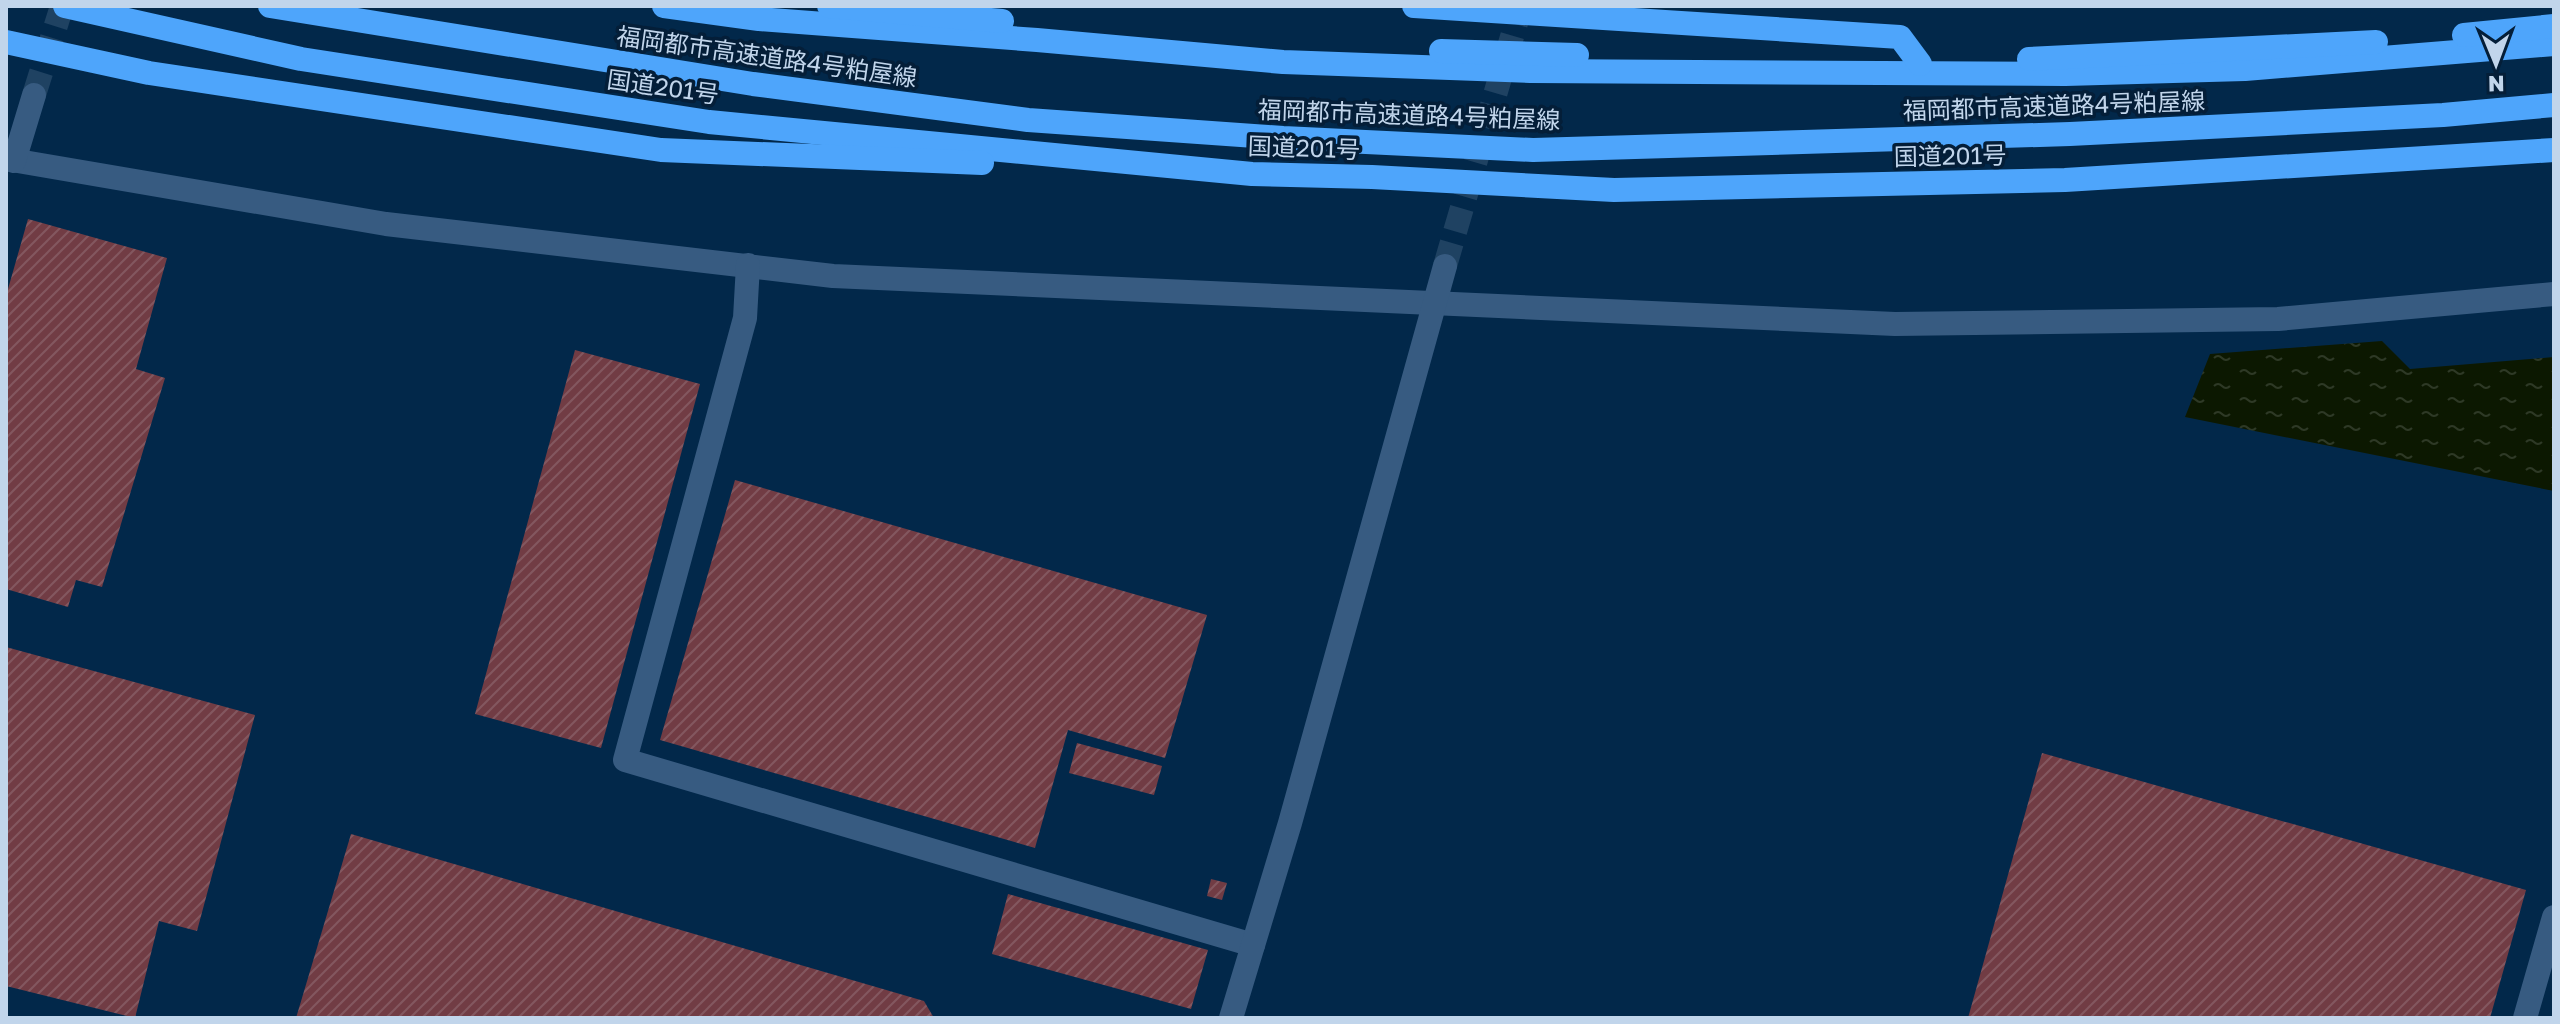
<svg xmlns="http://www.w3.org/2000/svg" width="2560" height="1024" font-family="'Golos Text','Noto Sans JP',sans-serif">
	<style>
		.water { fill: url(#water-ripples) }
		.building { fill: url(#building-hatch) }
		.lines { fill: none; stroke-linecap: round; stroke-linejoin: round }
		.minor-tunnel { stroke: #1f4262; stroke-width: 24; stroke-dasharray: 24 12; stroke-linecap: butt }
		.minor { stroke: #375b81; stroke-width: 24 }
		.highway { stroke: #4ea5fb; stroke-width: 24 }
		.labels { text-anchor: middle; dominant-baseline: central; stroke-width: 7; stroke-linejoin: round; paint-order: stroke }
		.street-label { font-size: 24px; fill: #c1d5eb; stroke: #041e38 }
	</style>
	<defs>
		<pattern id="water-ripples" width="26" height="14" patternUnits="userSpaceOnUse" patternTransform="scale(2)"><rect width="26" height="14" fill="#0c1801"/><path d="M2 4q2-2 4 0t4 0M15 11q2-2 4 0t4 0" fill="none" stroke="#2e3926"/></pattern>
		<pattern id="building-hatch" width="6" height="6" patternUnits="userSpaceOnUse" patternTransform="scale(2)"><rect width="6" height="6" fill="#713c44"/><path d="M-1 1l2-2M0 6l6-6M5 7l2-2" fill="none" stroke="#83575f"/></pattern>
	</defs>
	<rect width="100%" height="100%" fill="#02284a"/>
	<path class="water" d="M2382 341 2410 369 2554 357V491L2185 417 2210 354Z"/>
	<g class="building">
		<path d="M28 219 167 258 136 369 165 378 102 587 76 580 68 607 6 589V296Z"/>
		<path d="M575 350 700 384 601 748 475 714Z"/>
		<path d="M735 480 1207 615 1165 758 1068 730 1035 848 660 740Z"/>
		<path d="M6 647 255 715 197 931 159 921 135 1018 6 986Z"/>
		<path d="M1077 743 1162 766 1154 795 1069 773Z"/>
		<path d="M2042 753 2526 890 2490 1018H1968Z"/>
		<path d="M351 834 924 1001 934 1018H296Z"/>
		<path d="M1211 879 1227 883 1222 900 1207 896Z"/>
		<path d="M1008 894 1208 950 1191 1009 992 954Z"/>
	</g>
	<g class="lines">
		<g class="minor-tunnel">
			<path d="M34 95 62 6"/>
			<path d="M1445 266 1521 6"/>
		</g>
		<g class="minor">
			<path d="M6 159 386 224 833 276 1895 324 2278 319 2554 294"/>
			<path d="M14 161 34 95"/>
			<path d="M748 265 745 318 625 760 1253 945"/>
			<path d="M1231 1018 1290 823 1445 266"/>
			<path d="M2525 1018 2554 917"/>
		</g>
		<g class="highway">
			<path d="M65 6 301 59 709 122 1252 174 1372 177 1614 190 2065 180 2554 150"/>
			<path d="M270 6 753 84 1028 120 1283 138 1533 150 2070 134 2443 115 2554 105"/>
			<path d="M664 6 759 19 1037 40 1283 62 1530 71 2065 74 2245 69 2554 44"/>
			<path d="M829 6 1002 21"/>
			<path d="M1414 6 1900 37 1920 64"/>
			<path d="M2464 35 2554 26"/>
			<path d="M6 42 149 73 661 150 982 163"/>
			<path d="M1441 51 1577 55"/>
			<path d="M2029 59 2376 42"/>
		</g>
	</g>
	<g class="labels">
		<g class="street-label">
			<text transform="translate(767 56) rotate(8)">福岡都市高速道路4号粕屋線</text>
			<text transform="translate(663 86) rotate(8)">国道201号</text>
			<text transform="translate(2054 105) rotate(-2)">福岡都市高速道路4号粕屋線</text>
			<text transform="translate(1409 114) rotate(2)">福岡都市高速道路4号粕屋線</text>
			<text transform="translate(1304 147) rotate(2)">国道201号</text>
			<text transform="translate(1950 155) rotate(-1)">国道201号</text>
		</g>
	</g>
	<rect width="2560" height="1024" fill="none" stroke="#c1d5eb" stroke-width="16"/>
	<g transform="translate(2496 64) rotate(179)" stroke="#041e38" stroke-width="6" paint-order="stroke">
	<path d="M0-6L14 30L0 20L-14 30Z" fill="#c1d5eb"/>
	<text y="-12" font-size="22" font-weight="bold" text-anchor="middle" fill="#c1d5eb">N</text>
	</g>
</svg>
